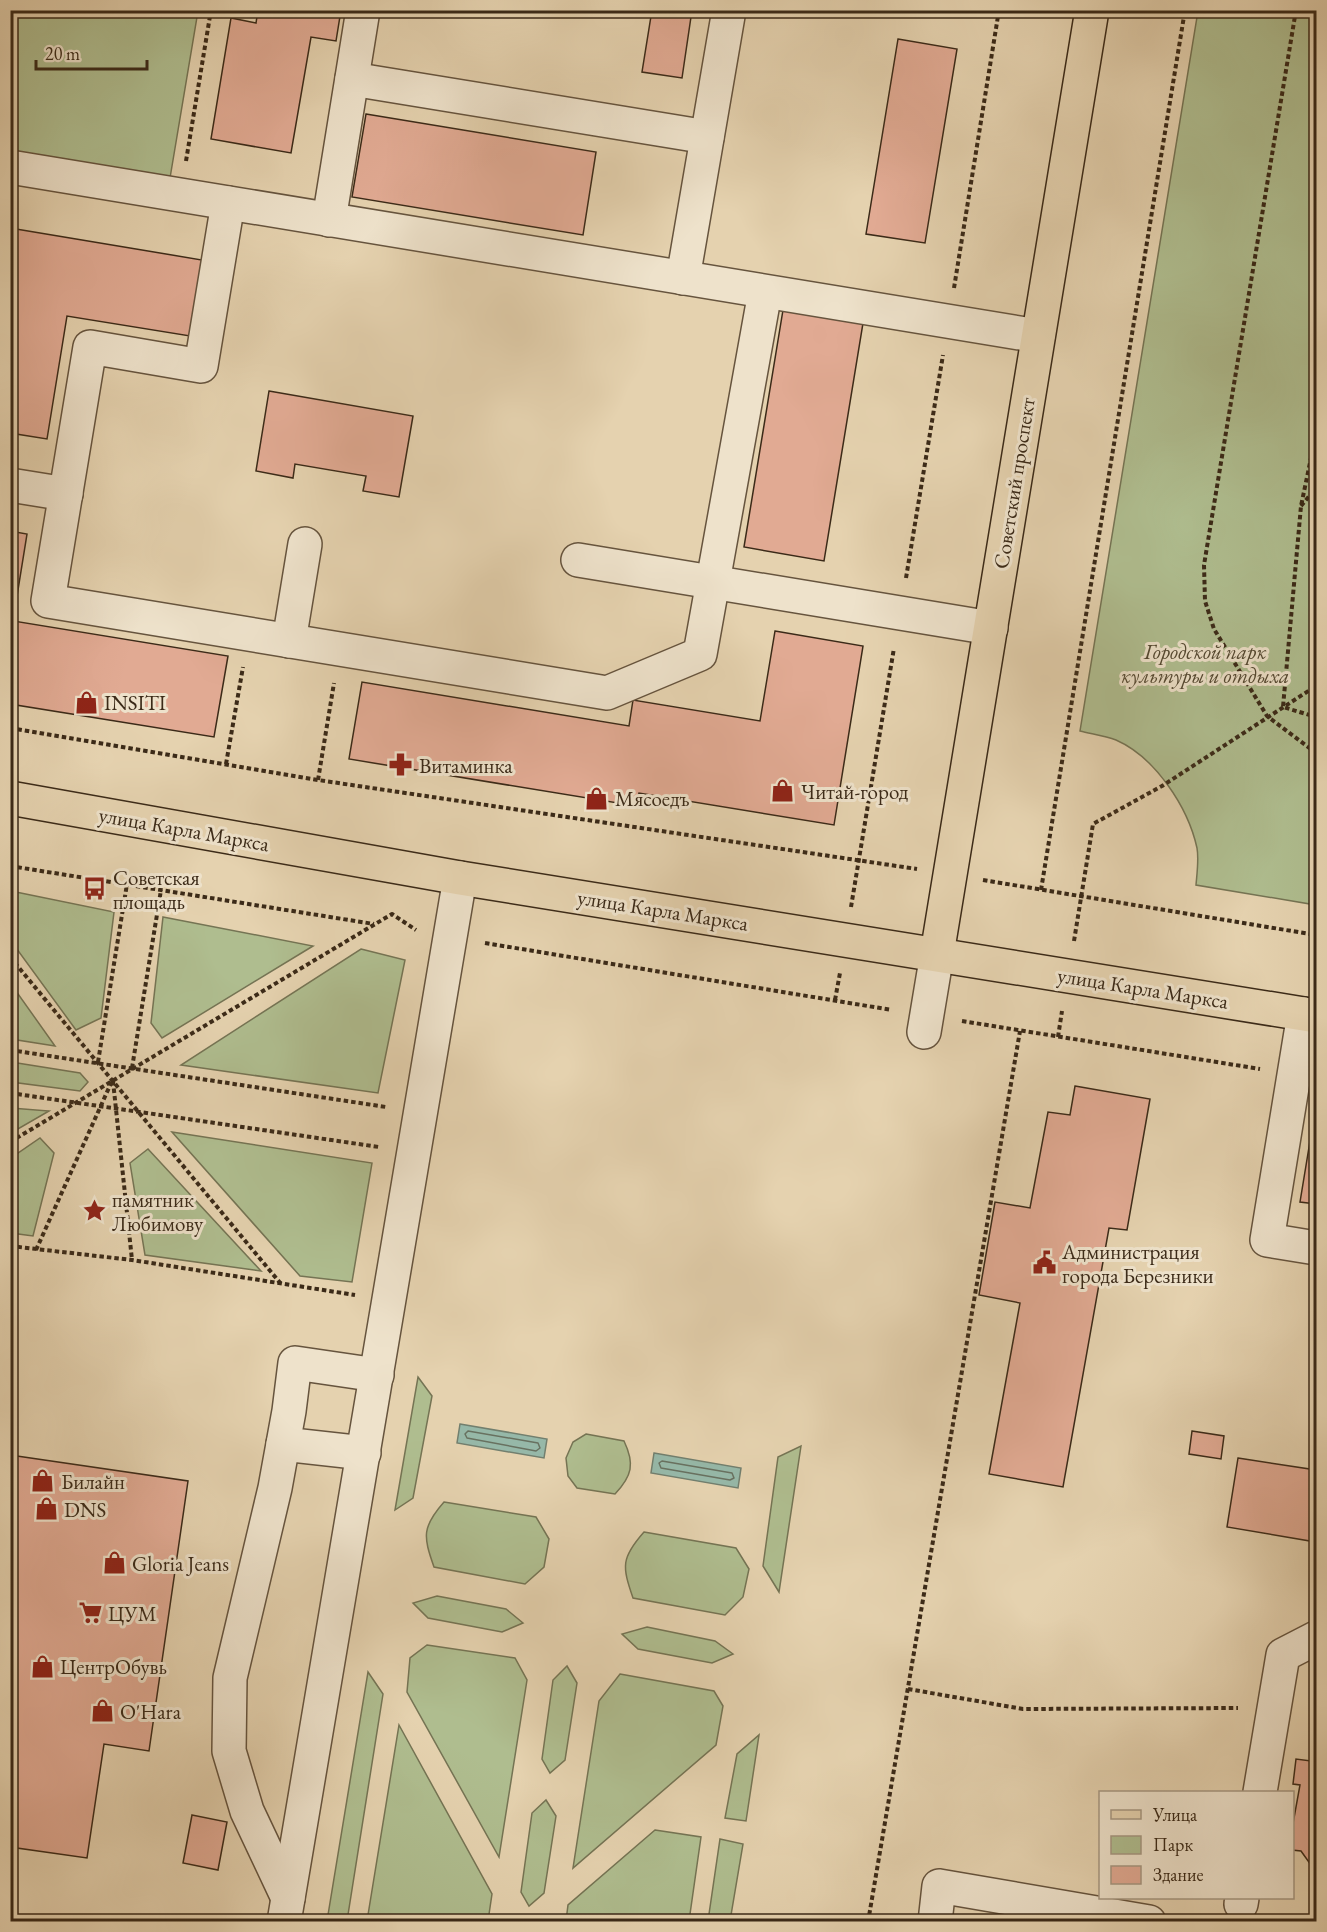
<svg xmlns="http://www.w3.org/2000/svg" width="1327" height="1932" font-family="'EB Garamond',serif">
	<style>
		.green { fill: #afbd8f; stroke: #757454; stroke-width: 1.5 }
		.water { fill: #96b8a8; stroke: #727f6e; stroke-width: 1.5 }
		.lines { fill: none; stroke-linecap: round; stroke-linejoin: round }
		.shore { stroke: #687160; stroke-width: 1.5 }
		.building { fill: #e1aa93; stroke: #3b2a18; stroke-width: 1.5 }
		.minor-casing { stroke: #66543e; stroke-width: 36 }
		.major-casing { stroke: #3b2a18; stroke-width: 36 }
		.path { stroke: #3b2a18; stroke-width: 4; stroke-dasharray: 4.5 3; stroke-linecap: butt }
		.minor { stroke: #eee2cb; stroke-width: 33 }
		.major { stroke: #e5d2af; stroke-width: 33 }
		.labels { text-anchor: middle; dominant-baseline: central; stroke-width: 6; stroke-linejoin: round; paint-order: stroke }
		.street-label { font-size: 21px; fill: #3b2a18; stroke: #eee2cb }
		.park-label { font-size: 21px; font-style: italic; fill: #524730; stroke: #eee2cb }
		.poi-label { font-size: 21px; fill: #3b2a18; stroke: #eee2cb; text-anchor: start }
	</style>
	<rect width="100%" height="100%" fill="#e5d2af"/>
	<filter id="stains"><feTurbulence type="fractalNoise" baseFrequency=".00333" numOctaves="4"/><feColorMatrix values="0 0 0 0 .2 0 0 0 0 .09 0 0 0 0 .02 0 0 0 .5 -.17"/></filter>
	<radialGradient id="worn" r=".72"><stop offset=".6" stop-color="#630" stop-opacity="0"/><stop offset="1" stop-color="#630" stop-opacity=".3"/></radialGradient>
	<g class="green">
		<path d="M17 11H198L170 178 11 151V51Z"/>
		<path d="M1198 11H1316V905L1196 885C1197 873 1199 859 1197 848 1188 807 1155 757 1116 740 1105 736 1092 734 1080 731Z"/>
		<path d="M11 891 114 912 101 1018 76 1030 11 941Z"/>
		<path d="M163 917 313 946 162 1038 151 1023Z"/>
		<path d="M361 949 405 960 378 1093 181 1065Z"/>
		<path d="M10 984H11L55 1046 11 1039Z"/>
		<path d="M11 1062 80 1073 88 1082 80 1091 11 1082Z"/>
		<path d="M10 1108H11L49 1111 11 1133Z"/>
		<path d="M172 1132 372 1163 352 1282 300 1276Z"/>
		<path d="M40 1138 54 1153 33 1236 11 1233V1158Z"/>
		<path d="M148 1149 261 1271 145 1255 130 1163Z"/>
		<path d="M418 1377 432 1396 413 1498 395 1510Z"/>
		<path d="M586 1434 624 1441C635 1464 632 1476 615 1494L577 1488 568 1476 566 1458 573 1442Z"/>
		<path d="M801 1446 779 1592 763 1566 778 1457Z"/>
		<path d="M444 1502 536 1517 549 1539 544 1567 525 1584 434 1567C423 1536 422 1527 444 1502Z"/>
		<path d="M644 1532 736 1548 749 1569 743 1597 725 1615 633 1598C622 1566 621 1558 644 1532Z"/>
		<path d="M437 1596 506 1609 523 1623 502 1632 428 1618 413 1603Z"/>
		<path d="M647 1627 715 1641 733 1654 712 1663 638 1649 622 1634Z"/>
		<path d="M427 1645 515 1658 527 1680 499 1857 407 1692 410 1658Z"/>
		<path d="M567 1666 577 1683 565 1760 550 1773 542 1759 553 1680Z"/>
		<path d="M368 1672 383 1694 347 1921H327Z"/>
		<path d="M620 1674 714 1691 723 1706 716 1745 573 1868 599 1701Z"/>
		<path d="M399 1725 492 1894 488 1921H367Z"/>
		<path d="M759 1735 746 1821 725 1818 737 1754Z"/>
		<path d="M546 1800 556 1816 544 1893 529 1906 521 1892 532 1813Z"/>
		<path d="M655 1830 701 1837 689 1921H566L568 1905Z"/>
		<path d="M720 1839 743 1844 730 1921H708Z"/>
	</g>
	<g class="water">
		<path d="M460 1424 547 1439 544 1458 457 1443Z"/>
		<path d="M654 1453 741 1468 738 1488 651 1473Z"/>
	</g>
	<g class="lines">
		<g class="shore">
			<path d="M468 1431 538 1443 540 1448 536 1451 467 1438 465 1434Z"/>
			<path d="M662 1461 732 1473 734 1478 730 1480 661 1468 659 1463Z"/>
		</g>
	</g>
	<g class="building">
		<path d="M258 10H341L336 41 311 37 291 153 211 139 231 18 256 23Z"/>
		<path d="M652 10H692L682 78 642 72Z"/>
		<path d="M898 39 957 49 925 243 866 234Z"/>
		<path d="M366 114 596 152 583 235 352 197Z"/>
		<path d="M10 228 202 260 190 336 67 316 47 439 10 433Z"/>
		<path d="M783 310 863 323 824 561 744 547Z"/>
		<path d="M269 391 413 416 399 497 363 491 366 476 295 464 293 478 256 471Z"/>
		<path d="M10 531 27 534 13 621 228 656 214 737 10 704Z"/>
		<path d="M775 631 863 646 834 825 639 793 636 806 349 759 362 682 629 726 633 700 760 721Z"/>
		<path d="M1075 1086 1150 1099 1127 1230 1109 1228 1063 1487 989 1474 1020 1303 979 1295 995 1202 1030 1208 1048 1112 1070 1115Z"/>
		<path d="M1313 1123 1316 1124V1204L1300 1202Z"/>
		<path d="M1192 1431 1224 1436 1221 1459 1189 1454Z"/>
		<path d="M10 1455 188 1481 149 1751 104 1744 87 1858 10 1847Z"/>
		<path d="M1238 1458 1316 1470V1542L1227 1527Z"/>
		<path d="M1316 1756V1872L1301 1851 1292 1850V1829L1300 1785 1293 1784 1296 1759 1311 1761Z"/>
		<path d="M192 1815 227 1822 218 1870 183 1863Z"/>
	</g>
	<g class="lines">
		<defs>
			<g id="minor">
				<path d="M352 79 707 137"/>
				<path d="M10 167 1038 336"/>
				<path d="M228 203 201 366 90 347 48 601 607 693 700 654 765 292"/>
				<path d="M329 220 363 10"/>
				<path d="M683 278 729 10"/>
				<path d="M10 485 66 494"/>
				<path d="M578 560 991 628"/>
				<path d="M289 641 305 544"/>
				<path d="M1304 1014 1267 1240 1316 1248"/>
				<path d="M924 1032 937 954"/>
				<path d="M283 1444 364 1453"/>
				<path d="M1260 1792 1283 1655 1316 1638"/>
				<path d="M288 1898 247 1811 229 1751 230 1678 275 1488 289 1411 295 1363 377 1375"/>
				<path d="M1241 1904 1242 1898"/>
				<path d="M284 1922 460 878"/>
				<path d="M935 1922 939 1886 1149 1922"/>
			</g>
			<g id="major">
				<path d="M10 798 460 878 1316 1016"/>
				<path d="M937 954 1092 10"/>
			</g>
		</defs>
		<use href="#minor" class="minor-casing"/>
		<use href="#major" class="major-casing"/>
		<g class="path">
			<path d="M1296 10 1204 565 1205 601 1214 629 1267 716 1316 753"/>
			<path d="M186 161 211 10"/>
			<path d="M954 288 999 10"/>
			<path d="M1316 434 1301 506 1283 707 1316 717"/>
			<path d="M1301 506 1316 488"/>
			<path d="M906 578 943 355"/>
			<path d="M10 728 318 780 917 869"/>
			<path d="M226 764 243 667"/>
			<path d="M318 780 334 683"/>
			<path d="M10 866 374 924"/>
			<path d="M983 880 1316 935"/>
			<path d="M1041 890 1185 10"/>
			<path d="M851 907 894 648"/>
			<path d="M1074 941 1093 824 1162 786 1316 686"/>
			<path d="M485 943 892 1010"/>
			<path d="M10 957 281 1284"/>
			<path d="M835 1000 840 973"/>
			<path d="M962 1021 1260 1069"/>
			<path d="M1058 1037 1062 1011"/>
			<path d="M10 1050 386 1107"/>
			<path d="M98 1062 127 884"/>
			<path d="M132 1068 161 890"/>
			<path d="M113 1081 132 1260"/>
			<path d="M10 1093 379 1147"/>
			<path d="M10 1142 392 914 416 930"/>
			<path d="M10 1246 132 1260 355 1295"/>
			<path d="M36 1250 112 1081"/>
			<path d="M908 1689 1023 1709 1238 1708"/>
			<path d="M868 1922 1020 1031"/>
		</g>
		<use href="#minor" class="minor"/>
		<use href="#major" class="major"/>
	</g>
	<defs>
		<symbol id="shop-bare" viewBox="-9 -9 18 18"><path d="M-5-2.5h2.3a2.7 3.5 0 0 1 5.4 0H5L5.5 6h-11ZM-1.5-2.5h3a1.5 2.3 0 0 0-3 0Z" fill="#8f2418" stroke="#eee2cb" stroke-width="2.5" paint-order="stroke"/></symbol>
		<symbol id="pharmacy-bare" viewBox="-9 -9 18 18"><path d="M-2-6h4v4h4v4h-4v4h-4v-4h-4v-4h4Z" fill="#8f2418" stroke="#eee2cb" stroke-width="2.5" paint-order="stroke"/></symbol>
		<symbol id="bus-bare" viewBox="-9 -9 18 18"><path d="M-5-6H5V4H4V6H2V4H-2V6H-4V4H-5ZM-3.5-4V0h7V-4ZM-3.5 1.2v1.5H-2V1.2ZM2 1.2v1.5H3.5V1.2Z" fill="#8f2418" stroke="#eee2cb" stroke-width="2.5" paint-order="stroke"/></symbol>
		<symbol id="sight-bare" viewBox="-9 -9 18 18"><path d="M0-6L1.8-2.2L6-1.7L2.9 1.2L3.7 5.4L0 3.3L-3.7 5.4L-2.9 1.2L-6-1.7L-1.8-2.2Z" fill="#8f2418" stroke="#eee2cb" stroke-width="2.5" paint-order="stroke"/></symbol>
		<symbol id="civic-bare" viewBox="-9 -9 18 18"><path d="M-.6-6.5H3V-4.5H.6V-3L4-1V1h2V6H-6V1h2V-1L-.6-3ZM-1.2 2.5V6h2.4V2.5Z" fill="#8f2418" stroke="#eee2cb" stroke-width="2.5" paint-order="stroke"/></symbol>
		<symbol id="supermarket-bare" viewBox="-9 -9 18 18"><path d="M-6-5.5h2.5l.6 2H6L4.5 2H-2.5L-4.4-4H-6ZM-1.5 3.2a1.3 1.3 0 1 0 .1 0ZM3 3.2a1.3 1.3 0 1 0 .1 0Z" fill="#8f2418" stroke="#eee2cb" stroke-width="2.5" paint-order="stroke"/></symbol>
	</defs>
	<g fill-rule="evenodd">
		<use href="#shop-bare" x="70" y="686" width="33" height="33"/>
		<use href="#pharmacy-bare" x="384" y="748" width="33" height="33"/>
		<use href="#shop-bare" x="766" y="774" width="33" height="33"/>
		<use href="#shop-bare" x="580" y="782" width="33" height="33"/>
		<use href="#bus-bare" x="78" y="872" width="33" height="33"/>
		<use href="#sight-bare" x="78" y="1194" width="33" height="33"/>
		<use href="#civic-bare" x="1028" y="1246" width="33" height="33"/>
		<use href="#shop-bare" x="26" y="1464" width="33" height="33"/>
		<use href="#shop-bare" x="30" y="1492" width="33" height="33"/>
		<use href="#shop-bare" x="98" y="1546" width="33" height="33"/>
		<use href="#supermarket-bare" x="74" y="1596" width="33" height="33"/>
		<use href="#shop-bare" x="26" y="1650" width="33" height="33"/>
		<use href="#shop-bare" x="86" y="1694" width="33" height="33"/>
	</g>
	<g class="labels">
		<g class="street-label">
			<text transform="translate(1014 483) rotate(-81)">Советский проспект</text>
			<text transform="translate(184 829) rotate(10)">улица Карла Маркса</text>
			<text transform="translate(663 910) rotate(9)">улица Карла Маркса</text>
			<text transform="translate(1143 988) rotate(9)">улица Карла Маркса</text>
		</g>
		<g class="park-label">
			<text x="1205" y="651">Городской парк<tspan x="1205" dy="24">культуры и отдыха</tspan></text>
		</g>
		<g class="poi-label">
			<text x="104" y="702">INSITI</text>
			<text x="419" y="765">Витаминка</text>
			<text x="801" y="791">Читай-город</text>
			<text x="615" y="798">Мясоедъ</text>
			<text x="113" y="877">Советская<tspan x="113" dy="24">площадь</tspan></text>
			<text x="112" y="1199">памятник<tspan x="112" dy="24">Любимову</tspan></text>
			<text x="1062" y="1251">Администрация<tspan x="1062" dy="24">города Березники</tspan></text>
			<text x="61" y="1481">Билайн</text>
			<text x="64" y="1509">DNS</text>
			<text x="132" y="1563">Gloria Jeans</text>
			<text x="108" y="1613">ЦУМ</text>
			<text x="60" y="1666">ЦентрОбувь</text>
			<text x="120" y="1711">O'Hara</text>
		</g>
	</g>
	<rect width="1327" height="1932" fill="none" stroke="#e5d2af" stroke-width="36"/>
	<rect x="12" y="12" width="1303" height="1908" fill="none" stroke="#3b2a18" stroke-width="3"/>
	<rect x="18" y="18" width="1291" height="1896" fill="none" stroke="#3b2a18" stroke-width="1.5"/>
	<rect x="1099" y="1791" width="195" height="108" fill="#eee2cb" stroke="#a69883" stroke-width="1.5"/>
	<rect x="1111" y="1810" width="30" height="9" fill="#e5d2af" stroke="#a69883" stroke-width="1.5"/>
	<text x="1153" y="1821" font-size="18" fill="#3b2a18">Улица</text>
	<rect x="1111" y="1836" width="30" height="18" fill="#afbd8f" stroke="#a69883" stroke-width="1.5"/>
	<text x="1153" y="1851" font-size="18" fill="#3b2a18">Парк</text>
	<rect x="1111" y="1866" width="30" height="18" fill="#e1aa93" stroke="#a69883" stroke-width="1.5"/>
	<text x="1153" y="1881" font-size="18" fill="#3b2a18">Здание</text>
	<path d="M36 60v9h111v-9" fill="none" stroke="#3b2a18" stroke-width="3"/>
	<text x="45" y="60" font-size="18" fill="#3b2a18" stroke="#eee2cb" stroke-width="4.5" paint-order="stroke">20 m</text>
	<rect width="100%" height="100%" filter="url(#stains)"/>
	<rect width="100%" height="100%" fill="url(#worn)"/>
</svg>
